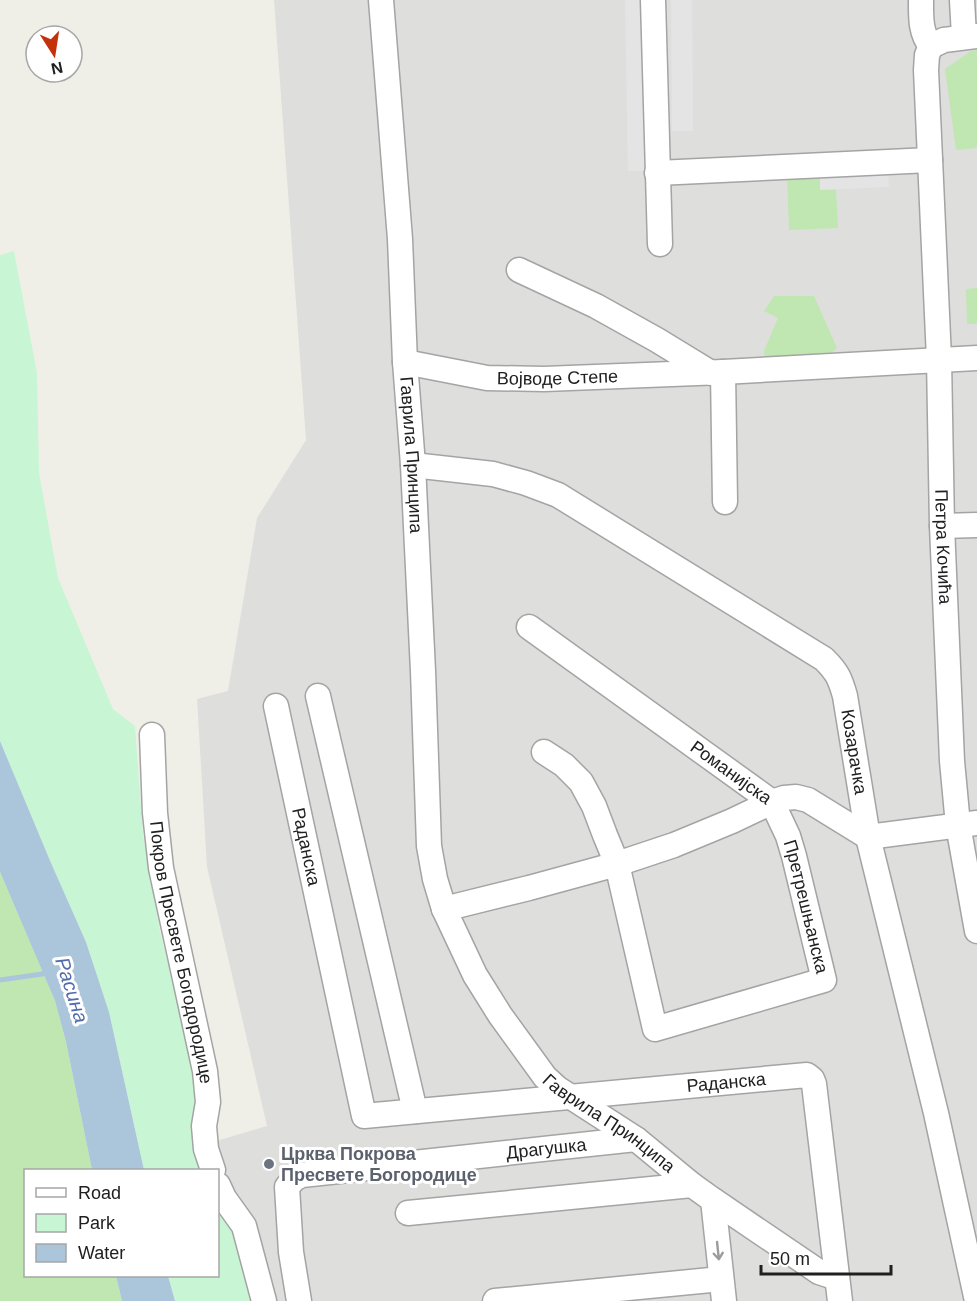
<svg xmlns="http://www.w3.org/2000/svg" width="977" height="1301" font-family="Helvetica,sans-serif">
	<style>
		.residential { fill: #dededd }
		.grass { fill: #c0e7b1 }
		.park { fill: #c8f6d5 }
		.parking { fill: #e4e4e4 }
		.water { fill: #abc6db }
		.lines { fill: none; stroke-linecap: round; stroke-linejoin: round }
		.stream { stroke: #abc6db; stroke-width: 5 }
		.minor-casing { stroke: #a4a4a4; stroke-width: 27 }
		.minor { stroke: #fff; stroke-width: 24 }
		.oneway { stroke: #9b9b9b }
		.worship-dot { fill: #6b7280; stroke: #fff; stroke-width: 2 }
		.labels { text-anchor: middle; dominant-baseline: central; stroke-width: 6; stroke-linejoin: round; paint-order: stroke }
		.street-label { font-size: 18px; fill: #202020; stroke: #fff }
		.worship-label { font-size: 18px; font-weight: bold; fill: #5b616d; stroke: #fff; text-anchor: start }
		.water-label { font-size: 20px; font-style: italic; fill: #526cab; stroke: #fff }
	</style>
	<rect width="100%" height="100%" fill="#f0efe7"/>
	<path class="residential" d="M274 0H977V1301H254L222 1212 196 1147 267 1126 207 867 197 699 228 691 257 518 306 440Z"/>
	<g class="grass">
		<path d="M977 50V148L956 150 945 69 971 51Z"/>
		<path d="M820 175 821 189H836L838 228 789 230 787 176Z"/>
		<path d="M977 288V324H967L966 289Z"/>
		<path d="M774 296H814L837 348 822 361H765L764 351 778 318 764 311Z"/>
		<path d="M0 872 55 1001 66 1042 92 1170H26V1276H116L122 1301H0Z"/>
	</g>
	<g class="park">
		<path d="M14 251 37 373 39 473 58 578 113 709 135 726 143 835 160 931 194 1070 202 1170H144L109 1012 86 942 51 863 0 741V255Z"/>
		<path d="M218 1208C237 1227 246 1274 254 1301H175L168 1276H218Z"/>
	</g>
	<g class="parking">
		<path d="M625 0H647L650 171H628Z"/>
		<path d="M671 0H692L693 131H672Z"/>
		<path d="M888 172 889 187 820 190V175Z"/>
	</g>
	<g class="water">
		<path d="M0 741 51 863 86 942 109 1012 144 1170H92L66 1042 55 1001 0 872Z"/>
		<path d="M116 1276H168L175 1301H122Z"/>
	</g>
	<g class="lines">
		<path class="stream" d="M0 980 49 973"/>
		<defs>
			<g id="minor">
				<path id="s1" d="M381 0 400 239 405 362 413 465 423 671 429 846 435 879 444 909 475 975 500 1015 545 1077 557 1088 636 1139 692 1185 713 1200 819 1272 837 1278"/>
				<path d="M653 0 660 244"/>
				<path d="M921 0C921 16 920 33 931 46"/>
				<path d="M962 0 964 36"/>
				<path id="s2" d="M931 46 927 55 926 70 939 359 942 526 952 761 958 825 977 931"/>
				<path d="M931 46 944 40 977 36"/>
				<path d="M657 173 930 160"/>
				<path d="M519 270 596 306 657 340 711 373"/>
				<path id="s3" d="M405 362 487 378 544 379 723 372 977 358"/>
				<path d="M723 372 725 502"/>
				<path id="s4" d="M413 465 493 474 526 483 558 495 824 659C837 672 840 678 845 696L868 837 936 1113 977 1301"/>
				<path d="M942 526 977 525"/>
				<path id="s5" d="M529 627 772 802 788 836 794 856 824 980 655 1029 617 864 605 835 594 806 581 782 564 765 544 752"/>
				<path d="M318 696 415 1111"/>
				<path id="s6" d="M276 706 364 1116 807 1075 812 1079 814 1084 840 1301"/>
				<path id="s7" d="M152 735 155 813 161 868 205 1071 208 1102 204 1126 206 1149 213 1170"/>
				<path d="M444 909 529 888 617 864 674 845 732 821 772 802 784 798 796 797 808 800 868 837 977 823"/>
				<path d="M218 1185 224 1198 244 1226 264 1301"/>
				<path d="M713 1200 724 1301"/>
				<path d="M408 1213 692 1185"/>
				<path id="s8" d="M299 1301 291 1252 287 1187 294 1179 302 1175 636 1139"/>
				<path d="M495 1301 721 1279"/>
			</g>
		</defs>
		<use href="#minor" class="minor-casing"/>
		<use href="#minor" class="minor"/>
	</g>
	<defs><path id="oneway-shaft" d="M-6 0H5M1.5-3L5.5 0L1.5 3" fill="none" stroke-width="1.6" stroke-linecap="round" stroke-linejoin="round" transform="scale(1.5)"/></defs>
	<use class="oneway" href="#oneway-shaft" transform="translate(718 1251) rotate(84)"/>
	<circle class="worship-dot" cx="269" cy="1164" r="6"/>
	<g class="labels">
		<g class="street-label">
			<text stroke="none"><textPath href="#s3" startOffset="154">Војводе Степе</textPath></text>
			<text stroke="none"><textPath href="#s1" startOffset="456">Гаврила Принципа</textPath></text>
			<text stroke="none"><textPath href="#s2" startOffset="502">Петра Кочића</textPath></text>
			<text stroke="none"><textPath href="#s4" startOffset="561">Козарачка</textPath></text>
			<text stroke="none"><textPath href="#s5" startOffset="249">Романијска</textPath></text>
			<text stroke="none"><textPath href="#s6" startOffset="144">Раданска</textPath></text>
			<text stroke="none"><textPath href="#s5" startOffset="410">Претрешњанска</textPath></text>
			<text stroke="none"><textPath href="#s7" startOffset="220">Покров Пресвете Богодородице</textPath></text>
			<text stroke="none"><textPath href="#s6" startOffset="783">Раданска</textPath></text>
			<text stroke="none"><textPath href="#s1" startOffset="1188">Гаврила Принципа</textPath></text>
			<text stroke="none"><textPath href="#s8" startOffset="380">Драгушка</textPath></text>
		</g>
		<g class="worship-label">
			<text x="281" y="1154">Црква Покрова<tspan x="281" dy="21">Пресвете Богородице</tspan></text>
		</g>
		<g class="water-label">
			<text transform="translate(72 990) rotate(72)">Расина</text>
		</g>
	</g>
	<rect x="24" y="1169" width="195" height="108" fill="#ffffff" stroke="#a6a6a6" stroke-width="1.5"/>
	<rect x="36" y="1188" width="30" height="9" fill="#ffffff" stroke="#a6a6a6" stroke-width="1.5"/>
	<text x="78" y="1199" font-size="18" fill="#202020">Road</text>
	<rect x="36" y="1214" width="30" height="18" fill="#c8f6d5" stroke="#a6a6a6" stroke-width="1.5"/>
	<text x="78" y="1229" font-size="18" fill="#202020">Park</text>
	<rect x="36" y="1244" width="30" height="18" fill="#abc6db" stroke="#a6a6a6" stroke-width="1.5"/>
	<text x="78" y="1259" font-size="18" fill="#202020">Water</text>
	<g transform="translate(54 54) rotate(168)"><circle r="28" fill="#ffffff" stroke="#a6a6a6" stroke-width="1.5"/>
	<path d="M0-4.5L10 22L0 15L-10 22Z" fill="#c4320d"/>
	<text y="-9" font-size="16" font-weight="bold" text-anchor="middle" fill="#202020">N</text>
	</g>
	<path d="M761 1265v9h130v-9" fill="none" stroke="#202020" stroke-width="3"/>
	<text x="770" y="1265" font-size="18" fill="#202020" stroke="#ffffff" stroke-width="4.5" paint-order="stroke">50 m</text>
</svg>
